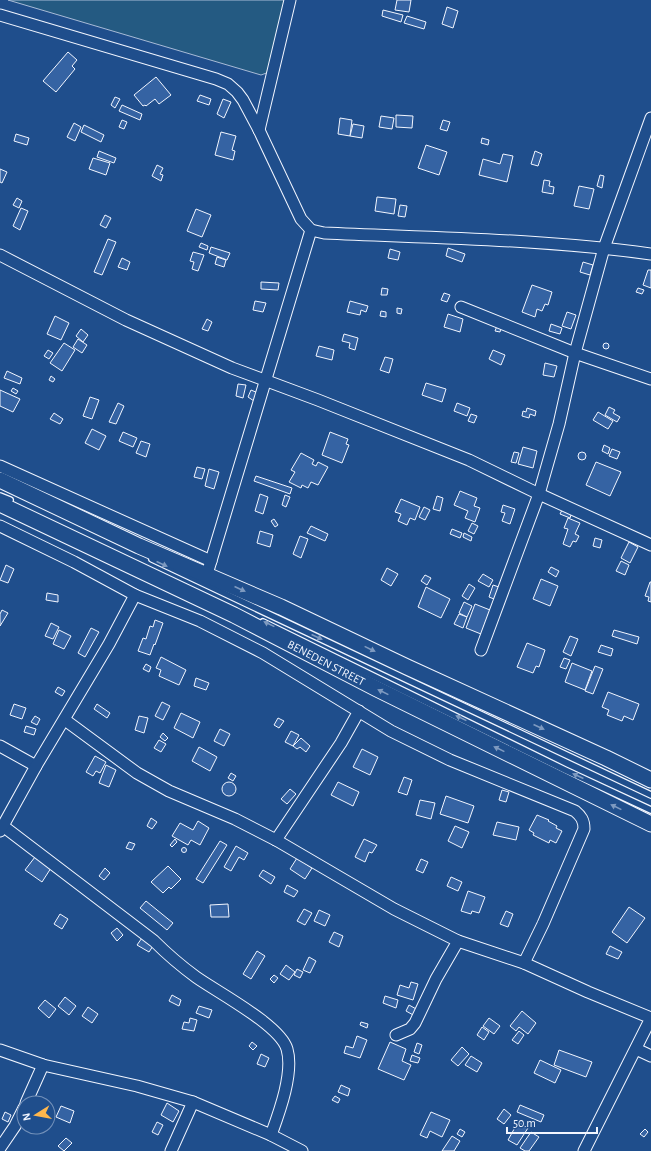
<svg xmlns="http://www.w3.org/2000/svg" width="651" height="1151" font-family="'Alegreya Sans',sans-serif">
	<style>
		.green { fill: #245a82; stroke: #a8bbd7 }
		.building { fill: #3563a3; stroke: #f2f6ff }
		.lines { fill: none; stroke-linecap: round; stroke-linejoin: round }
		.lane-casing { stroke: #f2f6ff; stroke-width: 8 }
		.street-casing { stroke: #f2f6ff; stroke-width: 13 }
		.secondary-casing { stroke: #f2f6ff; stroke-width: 17 }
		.lane { stroke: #1f4e8c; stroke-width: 5.5 }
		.street { stroke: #1f4e8c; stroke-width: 11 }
		.secondary { stroke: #1f4e8c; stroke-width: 15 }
		.oneway { fill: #7e9ac0 }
		.labels { text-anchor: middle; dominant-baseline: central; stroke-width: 3; stroke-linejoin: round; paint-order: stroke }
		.street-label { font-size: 12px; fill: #f2f6ff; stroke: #1f4e8c }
	</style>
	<rect width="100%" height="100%" fill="#1f4e8c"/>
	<path class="green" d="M8 0H289L272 71 261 75Z"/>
	<g class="building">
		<path d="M397 0H411L409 12 395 10Z"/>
		<path d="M447 7 458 11 453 28 442 24Z"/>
		<path d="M383 10 403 15 401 22 382 16Z"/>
		<path d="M407 16 426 22 424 29 404 23Z"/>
		<path d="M68 52 77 60 72 66 75 69 56 92 43 81Z"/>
		<path d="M156 77 171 95 159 104 155 99 146 106 145 105 143 106 134 95Z"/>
		<path d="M200 95 211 99 209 105 197 101Z"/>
		<path d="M115 97 120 99 115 108 111 105Z"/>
		<path d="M223 99 231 102 224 118 217 114Z"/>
		<path d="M122 105 142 114 140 120 119 111Z"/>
		<path d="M396 115 413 116 412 128 396 127Z"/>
		<path d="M381 116 394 118 392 129 379 127Z"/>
		<path d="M340 118 352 120 350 136 338 134Z"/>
		<path d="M122 120 127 122 124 129 119 127Z"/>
		<path d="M443 120 450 122 447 131 440 129Z"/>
		<path d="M74 123 81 127 75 141 67 137Z"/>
		<path d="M353 124 364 126 362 138 350 136Z"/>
		<path d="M84 125 104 135 101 142 81 132Z"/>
		<path d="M221 132 236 136 232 150 235 151 233 160 215 155Z"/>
		<path d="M16 134 29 138 27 145 14 141Z"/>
		<path d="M482 138 489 140 488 145 481 143Z"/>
		<path d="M426 145 447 152 439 175 418 168Z"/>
		<path d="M99 151 116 158 114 163 97 157Z"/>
		<path d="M535 151 542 154 538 166 531 164Z"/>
		<path d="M503 154 513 156 507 182 479 175 483 159 500 164Z"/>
		<path d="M93 158 110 163 106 175 89 169Z"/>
		<path d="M157 165 163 168 160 174 163 175 161 181 152 176Z"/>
		<path d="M0 169 7 172 2 183 0 182Z"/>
		<path d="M600 175 604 176 602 188 597 186Z"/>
		<path d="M544 180 550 181 549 186 554 187 553 194 542 192Z"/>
		<path d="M579 186 594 189 589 209 574 206Z"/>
		<path d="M377 197 396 199 394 214 375 211Z"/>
		<path d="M17 198 22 201 19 208 13 205Z"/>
		<path d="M400 205 407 206 405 217 398 216Z"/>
		<path d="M21 208 28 211 20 230 13 226Z"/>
		<path d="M196 209 211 215 202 237 187 231Z"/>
		<path d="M105 215 111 218 106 228 100 225Z"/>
		<path d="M108 239 116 242 102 275 94 272Z"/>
		<path d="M201 243 208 246 207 250 199 247Z"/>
		<path d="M211 247 230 253 227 260 209 253Z"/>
		<path d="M448 248 465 254 462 262 446 256Z"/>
		<path d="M390 249 400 252 398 260 388 258Z"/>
		<path d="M193 252 204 255 198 271 192 269 194 262 190 261Z"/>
		<path d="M217 257 226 260 224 267 215 264Z"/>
		<path d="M122 258 130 262 127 270 118 267Z"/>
		<path d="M583 262 593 265 590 275 580 272Z"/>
		<path d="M648 270H651V288L643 285Z"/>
		<path d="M261 282 279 283 278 290 261 289Z"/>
		<path d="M532 285 552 292 548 305 545 304 542 311 537 309 535 317 522 312Z"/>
		<path d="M382 288 388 289 387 295H381Z"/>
		<path d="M638 288 644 290 642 294 636 292Z"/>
		<path d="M444 293 450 295 447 302 441 300Z"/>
		<path d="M255 301 266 303 263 312 253 310Z"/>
		<path d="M350 301 368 306 366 312 361 310 360 315 347 312Z"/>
		<path d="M397 308 402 309 401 314 397 313Z"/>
		<path d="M381 311 386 312V317L380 316Z"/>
		<path d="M567 312 576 315 571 329 562 326Z"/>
		<path d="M448 314 463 319 460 332 444 327Z"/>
		<path d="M55 316 69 323 61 340 47 334Z"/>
		<path d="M207 319 212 322 208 331 202 329Z"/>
		<path d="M551 324 562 328 560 334 549 331Z"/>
		<path d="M497 326 501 328 500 332 495 331Z"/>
		<path d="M81 329 88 335 83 342 76 336Z"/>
		<path d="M344 334 358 338 355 350 349 348 350 343 342 341Z"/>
		<path d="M78 339 87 345 82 353 73 347Z"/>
		<path d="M64 343 75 350 62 371 50 363Z"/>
		<circle cx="606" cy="346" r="3"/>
		<path d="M319 346 334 350 332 360 316 356Z"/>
		<path d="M48 350 53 353 49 359 44 356Z"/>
		<path d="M493 350 505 355 501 365 489 359Z"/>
		<path d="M385 357 393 359 389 373 380 370Z"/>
		<path d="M545 363 557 366 554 377 543 375Z"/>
		<path d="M7 371 22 378 20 384 4 378Z"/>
		<path d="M51 376 55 379 53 382 49 380Z"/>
		<path d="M426 383 446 389 442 402 422 395Z"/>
		<path d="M238 384 246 385 243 398 236 396Z"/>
		<path d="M13 388 18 391 16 394 11 391Z"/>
		<path d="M0 390 20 399 13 412 0 406Z"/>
		<path d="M251 390 258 393 254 401 248 397Z"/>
		<path d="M90 397 99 400 92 419 83 416Z"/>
		<path d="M118 403 124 406 116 424 109 422Z"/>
		<path d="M457 403 470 408 467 416 454 411Z"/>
		<path d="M609 407 615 410 613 413 620 417 617 422 605 415Z"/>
		<path d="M527 408 536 411 535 416 530 414 529 418 522 416 523 411 526 412Z"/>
		<path d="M598 412 613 421 608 429 593 420Z"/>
		<path d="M54 413 63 419 60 424 50 419Z"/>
		<path d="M471 414 477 416 474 423 468 421Z"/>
		<path d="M92 429 106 436 99 450 85 443Z"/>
		<path d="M123 432 137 438 133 447 119 441Z"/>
		<path d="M330 432 348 439 346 444 349 445 342 463 322 455Z"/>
		<path d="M141 441 150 444 146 457 136 453Z"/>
		<path d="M604 445 610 448 608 454 602 451Z"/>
		<path d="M523 447 537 451 533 468 518 464Z"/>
		<path d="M612 449 620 452 617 459 609 456Z"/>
		<circle cx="582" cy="456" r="4"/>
		<path d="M514 452 519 453 516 463 511 462Z"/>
		<path d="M301 453 314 460 312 464 316 466 318 462 328 467 318 485 311 482 308 488 302 485 301 488 289 482 295 472 291 470Z"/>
		<path d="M596 462 621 472 610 496 586 485Z"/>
		<path d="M197 467 205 469 202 479 194 477Z"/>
		<path d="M209 469 219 472 214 489 205 486Z"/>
		<path d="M256 476 292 488 290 494 254 481Z"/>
		<path d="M460 491 477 498 474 506 480 508 475 522 465 518 468 511 454 505Z"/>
		<path d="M260 494 268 497 263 514 255 511Z"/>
		<path d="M285 495 290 497 286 507 282 505Z"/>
		<path d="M437 496 443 498 440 511 433 509Z"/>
		<path d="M401 499 420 507 415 520 410 518 407 525 398 521 401 514 395 512Z"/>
		<path d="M503 505 515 509 510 524 502 521 505 513 501 512Z"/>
		<path d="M424 507 430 510 425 520 419 517Z"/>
		<path d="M563 508 572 512 570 518 560 514Z"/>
		<path d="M568 518 580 523 575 534 579 536 576 542 573 541 570 547 563 544 568 529 564 528Z"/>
		<path d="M274 519 278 525 275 527 271 521Z"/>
		<path d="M472 523 478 526 474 534 468 531Z"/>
		<path d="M311 526 328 534 325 541 307 533Z"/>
		<path d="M452 529 462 533 460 538 450 534Z"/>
		<path d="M260 531 273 535 270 547 257 543Z"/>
		<path d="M464 533 472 537 471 541 463 537Z"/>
		<path d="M300 536 308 539 301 558 293 554Z"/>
		<path d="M595 538 602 540 600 548 593 546Z"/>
		<path d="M629 542 638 547 630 563 621 558Z"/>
		<path d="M621 561 629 565 625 575 616 571Z"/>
		<path d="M6 565 14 569 8 583 0 580Z"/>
		<path d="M551 567 559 571 556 577 548 572Z"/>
		<path d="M387 568 398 574 391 586 381 580Z"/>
		<path d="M483 574 493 580 489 587 478 581Z"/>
		<path d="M425 575 431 578 427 585 421 581Z"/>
		<path d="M541 579 558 586 550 606 533 599Z"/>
		<path d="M650 582H651V602L648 601 649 597 645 596Z"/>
		<path d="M469 584 475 588 468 600 462 596Z"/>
		<path d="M493 585 499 587 494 599 489 597Z"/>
		<path d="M426 587 450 599 441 618 418 607Z"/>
		<path d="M47 593 58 595V602L46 600Z"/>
		<path d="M464 602 472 606 467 617 459 613Z"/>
		<path d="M475 604 490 610 481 634 466 628Z"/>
		<path d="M2 610 8 613 0 626V614Z"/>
		<path d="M459 614 467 617 463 628 454 624Z"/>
		<path d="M155 620 163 623 155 645 154 644 150 655 138 651 143 638 146 639 150 626 153 627Z"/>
		<path d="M51 623 59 627 53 639 45 636Z"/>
		<path d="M91 628 99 632 85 657 78 653Z"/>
		<path d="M59 630 71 636 64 649 53 644Z"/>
		<path d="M614 630 639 637 637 644 612 636Z"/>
		<path d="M570 636 578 639 571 656 563 652Z"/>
		<path d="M527 643 545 650 539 667 536 666 533 673 517 667Z"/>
		<path d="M601 645 613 649 611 656 598 652Z"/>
		<path d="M161 657 186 670 179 685 159 676 161 670 156 668Z"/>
		<path d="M564 658 570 660 566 669 560 667Z"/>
		<path d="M572 663 592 671 585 690 565 682Z"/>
		<path d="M146 664 151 667 149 672 143 669Z"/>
		<path d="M595 666 603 669 593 694 585 691Z"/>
		<path d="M196 678 209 683 206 690 194 686Z"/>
		<path d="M58 687 65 691 62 696 55 692Z"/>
		<path d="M608 692 639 704 633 720 624 716 622 721 607 715 609 710 602 707Z"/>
		<path d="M162 702 170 706 163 720 155 716Z"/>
		<path d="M14 704 26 708 22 719 10 715Z"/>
		<path d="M97 704 110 713 107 718 94 709Z"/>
		<path d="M181 713 200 722 193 738 174 728Z"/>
		<path d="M35 716 40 719 37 725 31 722Z"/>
		<path d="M139 716 148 718 144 733 135 730Z"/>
		<path d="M278 718 284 721 279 728 274 725Z"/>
		<path d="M26 726 36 729 34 735 24 732Z"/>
		<path d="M220 729 230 734 224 746 214 741Z"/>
		<path d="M291 731 299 735 293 746 285 742Z"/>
		<path d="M163 733 168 738 165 741 160 737Z"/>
		<path d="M301 738 310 746 306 752 300 747 297 749 293 746Z"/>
		<path d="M159 740 166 744 161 752 154 748Z"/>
		<path d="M199 747 217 757 210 771 192 761Z"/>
		<path d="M362 749 378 757 370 775 353 767Z"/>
		<path d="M95 756 106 762 100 773 96 771 93 776 86 772Z"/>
		<path d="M106 765 116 770 109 787 99 783Z"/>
		<path d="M231 773 236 776 233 781 228 778Z"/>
		<path d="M404 777 412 780 407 795 398 792Z"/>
		<path d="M338 782 359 792 353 806 331 795Z"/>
		<circle cx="229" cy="789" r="7"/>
		<path d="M290 789 296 794 287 804 281 799Z"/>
		<path d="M502 790 509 792 506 802 499 800Z"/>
		<path d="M446 796 474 806 468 823 440 814Z"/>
		<path d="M420 800 435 803 431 819 416 815Z"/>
		<path d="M537 815 549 820 548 821 557 826 556 828 562 831 556 843 550 840 549 843 533 835 534 833 529 830Z"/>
		<path d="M151 818 157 822 152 829 147 826Z"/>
		<path d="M198 821 209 828 200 845 191 840 188 845 172 836 180 823 193 830Z"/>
		<path d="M497 822 519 827 516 840 493 835Z"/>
		<path d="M455 826 469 832 462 848 448 841Z"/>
		<path d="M175 839 177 842 172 847 170 845Z"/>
		<path d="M364 839 377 845 372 853 369 852 365 862 355 857Z"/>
		<path d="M220 841 227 845 203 883 196 879Z"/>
		<path d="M129 842 135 844 132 850 126 848Z"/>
		<path d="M236 846 248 853 244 860 239 857 231 871 224 867Z"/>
		<circle cx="184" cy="850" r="2.5"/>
		<path d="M35 857 51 868 42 882 25 870Z"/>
		<path d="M297 858 312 868 305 879 290 869Z"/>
		<path d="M421 859 428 862 423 873 416 870Z"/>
		<path d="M168 866 181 879 171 889 169 887 163 893 151 882Z"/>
		<path d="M105 868 110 873 104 880 99 876Z"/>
		<path d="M263 870 275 877 271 884 259 876Z"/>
		<path d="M451 877 462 882 458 891 447 886Z"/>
		<path d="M287 885 298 891 294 897 284 892Z"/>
		<path d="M468 891 485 897 479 913 472 911 471 914 461 911Z"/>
		<path d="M146 901 173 923 167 930 140 908Z"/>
		<path d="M228 904 229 917H211L210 905Z"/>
		<path d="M629 907 645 918 627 943 612 932Z"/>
		<path d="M304 909 312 913 305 925 297 921Z"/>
		<path d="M319 910 330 915 325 926 314 921Z"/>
		<path d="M506 911 513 914 508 927 500 924Z"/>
		<path d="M60 914 68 919 62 929 54 924Z"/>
		<path d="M117 928 123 935 117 941 111 933Z"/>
		<path d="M334 932 343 936 339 947 329 942Z"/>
		<path d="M144 935 155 943 149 952 137 945Z"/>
		<path d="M610 946 622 952 618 959 606 954Z"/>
		<path d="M257 951 265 956 251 979 243 974Z"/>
		<path d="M309 957 316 961 310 973 303 970Z"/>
		<path d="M286 965 295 972 289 980 280 974Z"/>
		<path d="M297 969 303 972 300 978 294 975Z"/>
		<path d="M274 975 278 978 274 983 270 979Z"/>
		<path d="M411 982 418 984 413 1000 397 995 400 985 409 988Z"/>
		<path d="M172 995 181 1000 179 1006 169 1001Z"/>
		<path d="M385 996 398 1000 396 1008 383 1003Z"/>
		<path d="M65 997 76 1006 69 1015 58 1006Z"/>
		<path d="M45 1000 56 1009 49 1018 38 1008Z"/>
		<path d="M409 1005 418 1010 415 1016 406 1011Z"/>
		<path d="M199 1006 212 1010 209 1018 196 1013Z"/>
		<path d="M88 1007 98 1014 92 1023 82 1016Z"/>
		<path d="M522 1011 536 1023 528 1034 519 1027 516 1031 510 1026Z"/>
		<path d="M190 1018 197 1020 194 1031 182 1029 184 1022 189 1023Z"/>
		<path d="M489 1018 500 1026 494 1034 483 1026Z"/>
		<path d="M361 1022 368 1024 367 1028 360 1025Z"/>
		<path d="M482 1027 489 1032 484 1040 477 1035Z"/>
		<path d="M519 1031 524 1035 518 1044 512 1040Z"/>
		<path d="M357 1036 367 1040 360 1058 344 1053 346 1046 353 1048Z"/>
		<path d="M252 1042 257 1046 253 1050 249 1046Z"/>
		<path d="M390 1042 406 1049 402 1061 411 1065 404 1080 378 1069Z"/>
		<path d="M417 1043 422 1045 419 1054 414 1052Z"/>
		<path d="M462 1047 469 1054 458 1066 451 1060Z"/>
		<path d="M559 1050 592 1062 586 1077 554 1065Z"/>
		<path d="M261 1054 269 1058 265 1067 257 1064Z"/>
		<path d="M412 1055 420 1058 418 1063 410 1061Z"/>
		<path d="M471 1056 482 1063 477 1072 465 1065Z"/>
		<path d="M540 1060 561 1070 555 1083 534 1073Z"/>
		<path d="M341 1085 350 1089 348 1096 338 1092Z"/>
		<path d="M335 1096 340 1099 338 1103 332 1100Z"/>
		<path d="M167 1103 179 1111 173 1122 161 1115Z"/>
		<path d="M520 1105 544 1115 541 1122 517 1112Z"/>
		<path d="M61 1106 74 1111 70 1123 56 1117Z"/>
		<path d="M504 1109 511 1115 504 1124 497 1119Z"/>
		<path d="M5 1112 11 1115 8 1122 2 1119Z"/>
		<path d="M431 1112 450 1120 442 1137 430 1131 427 1138 420 1135Z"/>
		<path d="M157 1122 163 1125 158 1135 152 1132Z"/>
		<path d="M518 1122 528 1128 517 1145 508 1140Z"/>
		<path d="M460 1129 465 1132 462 1137 457 1134Z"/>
		<path d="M645 1129 648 1132 644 1137 640 1134Z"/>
		<path d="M531 1132 539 1137 529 1151H525L520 1148Z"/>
		<path d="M452 1136 460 1141 454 1151H442Z"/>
		<path d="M66 1138 72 1143 64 1151 58 1146Z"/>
	</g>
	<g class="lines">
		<defs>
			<g id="lane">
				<path d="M0 496 10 500"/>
				<path d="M152 559 651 795"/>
				<path d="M263 622 565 770 651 810"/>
			</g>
			<g id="street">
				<path d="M0 15 216 79 228 84 237 92 243 100 259 130 301 219 311 230 324 233C433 238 543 239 651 254"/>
				<path d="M259 130 290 0"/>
				<path d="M0 255 126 320 232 368 318 400 469 460 539 494 651 545"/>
				<path d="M461 307 575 353 651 379"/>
				<path d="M0 466 211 561"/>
				<path d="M0 526 74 562 135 595 200 621 263 653 391 731 450 760 575 811C581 816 584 820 584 829L543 924 524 963"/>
				<path d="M207 574 311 230"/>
				<path d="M481 650 539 494 559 424 575 353 604 248 651 118"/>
				<path d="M65 720 137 773 169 791 235 819 276 840 394 909 458 941 524 963 588 992 651 1018 584 1151"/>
				<path d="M0 746 36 766"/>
				<path d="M3 826 154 941C167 954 181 966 196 977 217 992 280 1025 287 1049 294 1073 279 1113 271 1135"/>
				<path d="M0 831 36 766 109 644 135 595"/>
				<path d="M276 840 341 743 359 711"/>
				<path d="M396 1035 410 1029 415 1023 436 979 458 941"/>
				<path d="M636 1049 651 1056"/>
				<path d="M0 1050 43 1065 137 1086 193 1102 271 1135 302 1151"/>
				<path d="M26 1103 43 1065"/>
				<path d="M0 1148 15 1126 24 1108"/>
				<path d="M171 1151 193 1102"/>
			</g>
			<g id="secondary">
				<path d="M0 480 139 546 281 607 407 667 606 758 651 780"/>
				<path id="s1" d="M0 504 234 615 377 689 651 824"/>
			</g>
		</defs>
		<use href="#lane" class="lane-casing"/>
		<use href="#street" class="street-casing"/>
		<use href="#secondary" class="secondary-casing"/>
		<use href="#lane" class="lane"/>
		<use href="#street" class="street"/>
		<use href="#secondary" class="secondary"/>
	</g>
	<defs><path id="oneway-solid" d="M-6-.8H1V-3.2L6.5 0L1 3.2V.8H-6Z"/></defs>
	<g class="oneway">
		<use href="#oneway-solid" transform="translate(162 564) rotate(25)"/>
		<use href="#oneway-solid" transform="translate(240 589) rotate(24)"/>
		<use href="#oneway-solid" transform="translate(269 624) rotate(-154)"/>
		<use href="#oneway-solid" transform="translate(317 637) rotate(25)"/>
		<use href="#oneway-solid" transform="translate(370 649) rotate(26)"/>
		<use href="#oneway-solid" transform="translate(383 692) rotate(-154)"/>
		<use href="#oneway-solid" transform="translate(461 718) rotate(-154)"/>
		<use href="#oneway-solid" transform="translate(539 727) rotate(24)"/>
		<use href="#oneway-solid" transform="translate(499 749) rotate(-154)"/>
		<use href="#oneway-solid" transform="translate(578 776) rotate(-155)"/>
		<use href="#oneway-solid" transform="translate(616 807) rotate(-154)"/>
	</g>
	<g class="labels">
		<g class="street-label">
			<text stroke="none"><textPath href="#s1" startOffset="363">BENEDEN STREET</textPath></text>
		</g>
	</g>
	<g transform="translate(36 1115) rotate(259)"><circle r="19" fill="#1f4e8c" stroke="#7391ba"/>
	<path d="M0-3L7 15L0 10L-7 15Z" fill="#ffb74d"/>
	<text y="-6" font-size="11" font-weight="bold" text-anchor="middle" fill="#f2f6ff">N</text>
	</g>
	<path d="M507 1127v6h90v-6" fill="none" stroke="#f2f6ff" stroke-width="2"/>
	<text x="513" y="1127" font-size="12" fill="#f2f6ff" stroke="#1f4e8c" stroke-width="3" paint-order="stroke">50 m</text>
</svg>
